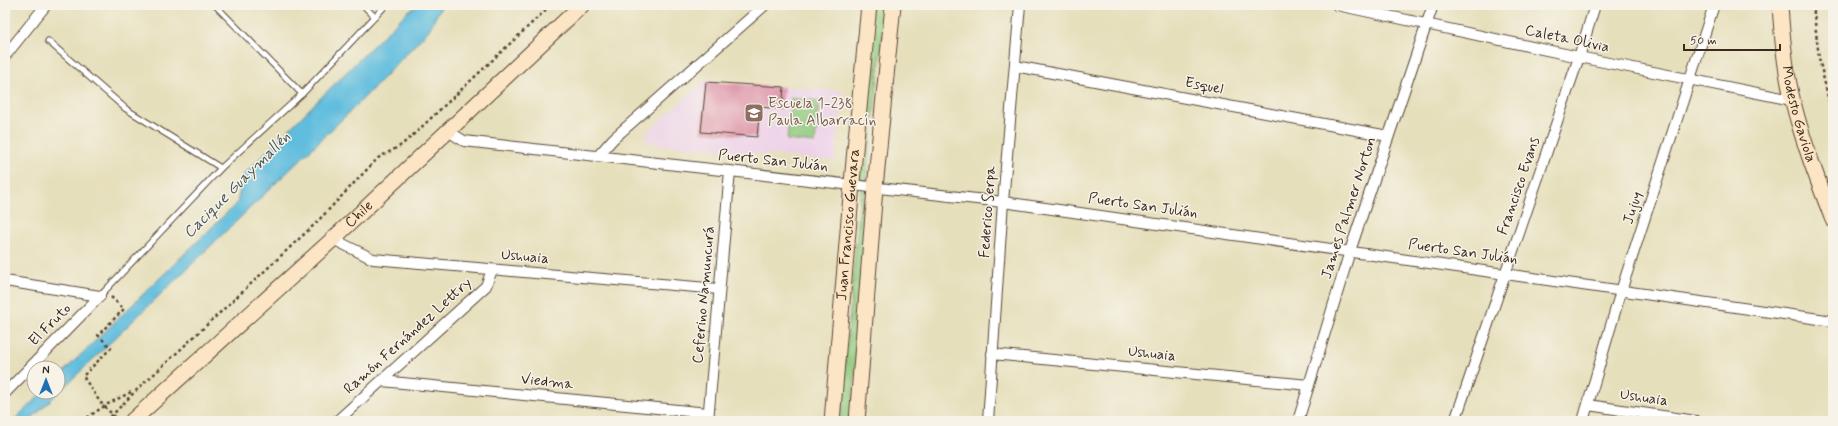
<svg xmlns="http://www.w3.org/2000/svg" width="1838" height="426" font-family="Mynerve,sans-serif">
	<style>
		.built { fill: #edd1e9 }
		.green { fill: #90c97d; stroke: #667a4e }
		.water { fill: #60bdde; stroke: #4e747e }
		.building { fill: #da8aa3 }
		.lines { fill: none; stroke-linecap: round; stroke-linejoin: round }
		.lane-casing { stroke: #554536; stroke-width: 7 }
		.street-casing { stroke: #554536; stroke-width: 12 }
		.secondary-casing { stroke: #554536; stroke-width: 17 }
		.path { stroke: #554536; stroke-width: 2.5; stroke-dasharray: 3 3; stroke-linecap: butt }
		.lane { stroke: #fff; stroke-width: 5 }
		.street { stroke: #fff; stroke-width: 10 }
		.secondary { stroke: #fce5c4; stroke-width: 15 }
		.labels { text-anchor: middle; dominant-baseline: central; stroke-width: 3; stroke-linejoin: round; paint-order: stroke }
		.street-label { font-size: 15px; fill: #3b2a1e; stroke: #f7f3e8 }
		.education-label { font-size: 15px; fill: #785e54; stroke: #f7f3e8; text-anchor: start }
		.water-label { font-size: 16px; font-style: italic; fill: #465658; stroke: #f7f3e8 }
	</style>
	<rect width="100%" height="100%" fill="#f7f3e8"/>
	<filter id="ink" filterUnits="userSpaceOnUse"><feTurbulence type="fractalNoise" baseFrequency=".025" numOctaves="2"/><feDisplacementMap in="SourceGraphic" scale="8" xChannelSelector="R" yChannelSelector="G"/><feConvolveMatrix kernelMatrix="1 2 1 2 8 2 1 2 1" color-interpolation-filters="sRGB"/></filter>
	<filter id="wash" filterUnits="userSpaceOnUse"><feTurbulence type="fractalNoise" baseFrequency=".012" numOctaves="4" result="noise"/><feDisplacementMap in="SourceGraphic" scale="16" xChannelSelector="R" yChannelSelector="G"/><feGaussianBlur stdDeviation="0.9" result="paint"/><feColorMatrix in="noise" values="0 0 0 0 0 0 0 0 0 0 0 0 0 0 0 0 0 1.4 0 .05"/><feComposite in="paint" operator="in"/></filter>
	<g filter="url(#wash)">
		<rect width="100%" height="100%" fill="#e6dfbb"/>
		<path class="built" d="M704 81 843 91 835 161 649 143 644 135Z"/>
		<g class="green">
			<path d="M871 5H886L866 182H854Z"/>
			<path d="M791 98 819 101 815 143 787 140Z"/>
			<path d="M861 189 872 190 851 421H840Z"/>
		</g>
		<path class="water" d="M420 5H442L429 30 359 103 29 421H13L43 392H58V377L237 203 243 175 408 11Z"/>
		<g id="blocks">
			<path class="building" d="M706 82 784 87 782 109 760 107 757 137 701 132Z"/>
		</g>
	</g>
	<g filter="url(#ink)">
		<use href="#blocks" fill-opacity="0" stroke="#554536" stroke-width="1"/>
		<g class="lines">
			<defs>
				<g id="lane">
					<path d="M215 5 302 94"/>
					<path d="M363 5 375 17"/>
					<path d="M48 41 126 109 221 168"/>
					<path d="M100 296 221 168 302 94 386 5"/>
				</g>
				<g id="street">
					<path d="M1337 5 1579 57 1792 100"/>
					<path d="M5 56 46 5"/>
					<path d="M1015 66 1388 136"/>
					<path d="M448 131 464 141 1003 202 1833 321"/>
					<path d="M598 156 613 139 765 5"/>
					<path d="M333 239 373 259 719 289"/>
					<path d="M5 281 100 296"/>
					<path d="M992 354 1309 385"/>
					<path d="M382 381 708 413"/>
					<path d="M5 393 100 296"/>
					<path d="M1588 405 1696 421"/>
					<path d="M337 421 486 286 492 270"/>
					<path d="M708 421 730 171"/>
					<path d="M988 421 1003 202 1020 5"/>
					<path d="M1298 421 1350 251 1433 5"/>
					<path d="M1455 421 1579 57 1595 5"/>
					<path d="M1583 421 1621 291 1714 5"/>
				</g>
				<g id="secondary">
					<path id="s1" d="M1780 5C1782 37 1785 71 1793 102 1803 142 1818 181 1833 220"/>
					<path id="s2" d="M132 421 333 239 582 5"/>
					<path id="s3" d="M832 421 854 160 869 5"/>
					<path d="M857 421 875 188 893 5"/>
				</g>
			</defs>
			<use href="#lane" class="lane-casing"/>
			<use href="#street" class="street-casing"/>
			<use href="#secondary" class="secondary-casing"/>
			<g class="path">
				<path d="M1813 5 1819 58 1833 119"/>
				<path d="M111 297 124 309 98 335 111 348 83 376 100 402 119 421"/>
				<path d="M82 421 106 405 133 391"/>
				<path d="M106 421C122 406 135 390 152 376L315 224 378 158 400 146 411 137 551 5"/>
			</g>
			<use href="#lane" class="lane"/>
			<use href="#street" class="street"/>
			<use href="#secondary" class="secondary"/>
		</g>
	</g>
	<defs>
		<symbol id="school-square" viewBox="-11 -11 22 22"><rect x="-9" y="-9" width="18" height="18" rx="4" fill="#8d6e63" stroke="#f7f3e8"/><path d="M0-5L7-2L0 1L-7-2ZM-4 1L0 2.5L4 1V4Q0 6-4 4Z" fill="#fff"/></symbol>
	</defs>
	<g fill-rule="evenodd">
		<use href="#school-square" x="743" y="102" width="22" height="22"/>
	</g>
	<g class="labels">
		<g class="street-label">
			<text transform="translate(1567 39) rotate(12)">Caleta Olivia</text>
			<text transform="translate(1204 86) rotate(11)">Esquel</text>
			<text stroke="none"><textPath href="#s1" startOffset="111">Modesto Gaviola</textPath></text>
			<text transform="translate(773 161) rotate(6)">Puerto San Julián</text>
			<text transform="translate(1519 186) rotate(-71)">Francisco Evans</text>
			<text transform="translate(1143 206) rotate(8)">Puerto San Julián</text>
			<text transform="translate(1349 208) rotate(-72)">James Palmer Norton</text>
			<text transform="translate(1633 208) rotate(-72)">Jujuy</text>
			<text transform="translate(988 212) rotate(-86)">Federico Serpa</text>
			<text stroke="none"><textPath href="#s2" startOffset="307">Chile</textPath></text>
			<text stroke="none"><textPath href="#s3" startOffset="197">Juan Francisco Guevara</textPath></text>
			<text transform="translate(1463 252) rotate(8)">Puerto San Julián</text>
			<text transform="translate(525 257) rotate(5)">Ushuaia</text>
			<text transform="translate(704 295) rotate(-85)">Ceferino Namuncurá</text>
			<text transform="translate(50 325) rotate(-45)">El Fruto</text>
			<text transform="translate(408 336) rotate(-42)">Ramón Fernández Lettry</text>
			<text transform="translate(1152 354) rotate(6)">Ushuaia</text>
			<text transform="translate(547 382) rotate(6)">Viedma</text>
			<text transform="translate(1644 398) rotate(8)">Ushuaia</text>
		</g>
		<g class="education-label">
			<text x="768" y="104">Escuela 1-238<tspan x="768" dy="17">Paula Albarracín</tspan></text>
		</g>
		<g class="water-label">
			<text transform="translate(237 185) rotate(-45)">Cacique Guaymallén</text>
		</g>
	</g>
	<rect width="1838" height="426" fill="none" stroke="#f7f3e8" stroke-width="20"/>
	<g transform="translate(46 380)"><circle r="19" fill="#f7f3e8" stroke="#aca397"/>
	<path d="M0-3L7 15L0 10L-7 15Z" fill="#1f6fb2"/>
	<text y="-6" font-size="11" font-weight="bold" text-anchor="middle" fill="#3b2a1e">N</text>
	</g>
	<path d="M1684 44v6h96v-6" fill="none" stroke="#3b2a1e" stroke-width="2"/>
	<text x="1690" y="44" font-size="12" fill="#3b2a1e" stroke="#f7f3e8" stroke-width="3" paint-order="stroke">50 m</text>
</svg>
